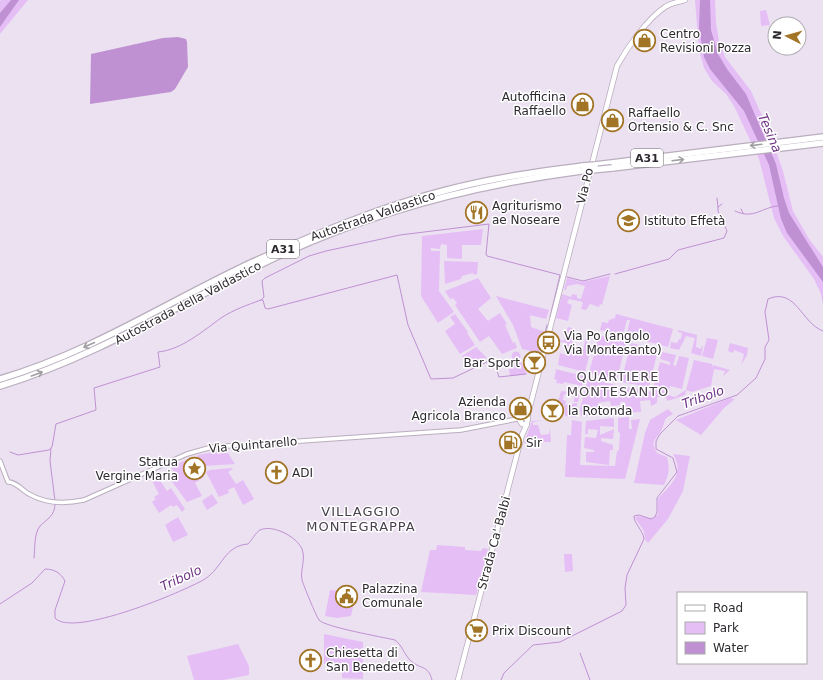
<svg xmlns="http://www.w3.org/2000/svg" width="823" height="680" font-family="'DejaVu Sans',sans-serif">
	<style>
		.green { fill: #e5bef6 }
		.water { fill: #bf91d3 }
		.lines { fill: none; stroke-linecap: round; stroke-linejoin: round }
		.stream { stroke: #bf91d3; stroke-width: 1 }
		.minor-casing { stroke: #b9aebe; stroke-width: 5.5 }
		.major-casing { stroke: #b9aebe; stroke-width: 6 }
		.highway-casing { stroke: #b9aebe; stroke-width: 8 }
		.minor { stroke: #fff; stroke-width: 3.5 }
		.major { stroke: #fff; stroke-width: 4.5 }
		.highway { stroke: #fff; stroke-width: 5.5 }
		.highway-bridge-casing { stroke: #b9aebe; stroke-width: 8; stroke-linecap: butt }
		.highway-bridge { stroke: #fff; stroke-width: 5.5 }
		.oneway { stroke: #a19fa2 }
		.labels { text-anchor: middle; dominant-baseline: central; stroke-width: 3; stroke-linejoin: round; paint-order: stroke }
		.shield { fill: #fff; stroke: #6d6a6e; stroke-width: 1 }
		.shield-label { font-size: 11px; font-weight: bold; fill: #2e2a30 }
		.poi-label { font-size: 12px; fill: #2e2a30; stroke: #fff; text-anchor: start }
		.street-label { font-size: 12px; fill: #2e2a30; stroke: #fff }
		.water-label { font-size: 13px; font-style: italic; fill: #6f3585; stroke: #fff }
		.neighbourhood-label { font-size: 13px; letter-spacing: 1px; fill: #4a414e; stroke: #fff }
	</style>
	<rect width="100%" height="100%" fill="#ece1f1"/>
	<g class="green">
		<path d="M1 0H28L0 34V1Z"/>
		<path d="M695 0H715L716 23 719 41 725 57 751 91 768 129 783 171 793 211 809 239 823 257V305L821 294 814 279 783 236 774 218 759 159 734 106 726 94 712 81 704 68 699 50Z"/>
		<path d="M766 10 770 25 761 26 760 11Z"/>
		<path d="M485 207 486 217 479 218 478 210 475 208Z"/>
		<path d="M483 229 481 245H462V259L447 258V245L441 244 440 249 431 248V251H440L439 291 454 312 438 323 421 296 422 236Z"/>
		<path d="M444 261 478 262 477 274 474 275 473 273 462 276 461 279 445 284Z"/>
		<path d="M610 276 602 305 600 304 599 307 590 304 586 310 581 309 583 302 569 299 567 303 572 305 568 321 556 318 562 294 571 297 572 294 577 295V298L581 299 585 286 577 284 567 286 566 290 564 289 567 278 582 282Z"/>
		<path d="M478 278 491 298 478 309 488 321 500 313 507 324 505 325 513 343 515 342 517 348 502 354 489 336 480 342 455 305 457 303 453 298 450 299 445 291Z"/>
		<path d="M496 296 549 310 546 319 530 315 531 327 545 332 539 353 522 349 513 325Z"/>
		<path d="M455 314 468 332 467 333 475 345 460 354 445 331 455 324 450 317Z"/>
		<path d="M616 314 673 329 668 347 626 336 630 320H627L623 335 600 330 602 322 608 323 609 320 615 318Z"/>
		<path d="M568 327 576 329 572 348 583 351 587 332 595 334 594 338 593 336 588 335 586 348H591L585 372 558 365 560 353 569 356 570 353 567 352V343L557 341 556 344 553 343 555 338 564 341Z"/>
		<path d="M678 330 697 335 696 347 701 349 702 346H703L701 356 691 353 695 338 686 336 679 350 670 348 671 342 677 343 679 339H681L682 333 678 332Z"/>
		<path d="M599 335 626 342 617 380 589 373Z"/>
		<path d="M707 338 718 340 713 359 702 356Z"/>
		<path d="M631 343 658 350 649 387 621 382Z"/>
		<path d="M730 343 748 348 747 355 741 365 744 354 734 350 733 353 728 351Z"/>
		<path d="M476 347 487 358 468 365 462 356Z"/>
		<circle cx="516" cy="356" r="4.5"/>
		<path d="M662 352 676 355 673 365 676 366 679 356 689 358 682 389 670 386 668 395 675 397 686 390 694 360 712 364V368L713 365 730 370 723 376 725 371 714 369 711 386 692 392 686 390 685 395 668 401 665 397H657V403L651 406 650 400 640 401 641 412 622 413V409H626L625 402H620V405L611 406 610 401 598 403V410H608V414L596 415V408H590L589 405H584V412H587L588 416H581L580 409 588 378 615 385 613 393 617 395 619 386 652 392 660 362 670 365V362L660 359Z"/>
		<path d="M520 360 527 374 510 376 509 369 515 367 514 362Z"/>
		<path d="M555 369 584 376 582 386 564 382 563 384 556 383 557 380 554 379 556 371Z"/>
		<path d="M561 391 580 393 578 402H574V396L564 394 563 400 566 401 565 405 577 403 576 417 565 416 564 405 557 406Z"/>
		<path d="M730 398 735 399 724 408 701 435 676 420Z"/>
		<path d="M668 409 673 414C662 419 666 422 661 431 655 441 650 440 657 453L667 457C670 469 669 474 664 485L634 483 645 433 650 420Z"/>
		<path d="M629 417V429H632L631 420 640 419 625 479 565 477 567 435H571L572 420 582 422 580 465 615 466 617 451 619 450 620 433 618 432V418Z"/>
		<path d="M612 418 614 419V427L600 426V435L614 429 613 439 601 438V441L613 445V450H610L609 465 586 462V452H594V450L584 448 585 437 596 438 598 430 588 429V434H585L586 421Z"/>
		<path d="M544 420 533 422V425H538L541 435 549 434 550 428 551 442H532L529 444 524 443 532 421Z"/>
		<path d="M226 450 235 464 204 466 197 457 198 455Z"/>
		<path d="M673 454 690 456 683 491 668 519 648 543 645 539 644 531 635 518 638 516 653 519 658 514V499C671 483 685 475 673 454Z"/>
		<path d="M192 458 204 477 195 483 202 496 187 502 170 479 178 474 175 475 171 466Z"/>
		<path d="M231 468 233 469 228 472 236 484 243 480 254 499 243 505 234 487 228 490 229 493 219 497 206 472 210 470Z"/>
		<path d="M155 473 167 491 171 488 185 509 182 512 177 505 173 507 171 505 159 513 152 502 156 499 154 497 159 494 151 479 146 482 145 479Z"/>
		<path d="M212 494 218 503 207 510 202 501Z"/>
		<path d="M178 517 188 535 173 542 165 525Z"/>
		<path d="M437 545 465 547V550L481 551 483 548 488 549 476 595 421 592 430 550H436Z"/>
		<path d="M564 554H572L573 571 565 572Z"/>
		<path d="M330 590 356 592 351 616 337 618 325 616Z"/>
		<path d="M324 634 363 642V679L342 678V665L324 664Z"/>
		<path d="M238 644 249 666V675L223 680H194L187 656Z"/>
	</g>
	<g class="water">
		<path d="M11 0H19L0 27V13Z"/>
		<path d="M700 0H710L711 30 718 54 727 69 746 94 776 164 784 198 789 213 823 267V282L787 233 781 219 769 165 744 111 710 69 704 57 699 28Z"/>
		<path d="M178 37 186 39 187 42 188 67 175 89 171 92 90 104 91 54 163 38Z"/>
	</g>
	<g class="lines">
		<g class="stream">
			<path d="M717 198 718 207"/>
			<path d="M741 209 743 213"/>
			<path d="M735 211C754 220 762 207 778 206"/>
			<path d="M615 274 669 259 678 250 724 238 727 231 718 211V207L722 204"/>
			<path d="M567 277 583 281 610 274"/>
			<path d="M261 300H263L265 308 268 309 397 275 408 325 431 379 453 378 491 360 494 361 499 377 526 374"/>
			<path d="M542 345 547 325"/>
			<path d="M51 448 50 461 55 501"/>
			<path d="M10 452 18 455 49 450 52 447 56 424 96 410 94 388 160 367 158 352C181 350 203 331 221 318 233 310 247 305 261 300L264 297 262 281 265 278 309 256 326 251 400 235 489 224 486 254 487 256 560 275 550 317"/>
			<path d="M34 558C35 549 34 533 40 526 47 519 55 516 55 504"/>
			<path d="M0 604 32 583 45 569C54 569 61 573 65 581L55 610V618C73 638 183 592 205 579 223 567 224 546 248 544 252 540 256 532 260 530 273 524 297 537 302 549 306 560 300 569 302 580 303 584 316 616 319 620 325 627 382 637 395 640 402 645 404 654 410 660 420 670 428 664 432 680"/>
			<path d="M580 653 590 680"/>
			<path d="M501 680 504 673 533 645 560 642 622 611 626 605 625 588 627 575 644 539C643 530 634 524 634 516L639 515 651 519 655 517 657 512V498L677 472 673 458 656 449V441L660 434 678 416 737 395 756 378 765 359V347L769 340 765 312 768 299C796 287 801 323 823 331"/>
		</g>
		<defs>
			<path id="minor" d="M0 461 8 482C15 481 23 491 29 494 46 504 65 504 84 500L187 454 212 447 461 430 522 418"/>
			<g id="major">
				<path d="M522 417 528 419 526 425 522 424 520 421 527 409"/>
				<path d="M527 418 617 66C627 48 647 19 665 7 671 3 678 2 685 0"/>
				<path d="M458 680 522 435 527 424"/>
			</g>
			<g id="highway">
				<path d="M595 165 823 137"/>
				<path d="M612 168 823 143"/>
				<path d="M0 379C90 353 169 301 253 262 316 234 380 207 447 190 492 178 537 172 583 166"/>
				<path d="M0 386C98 356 181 303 272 259 370 212 474 185 581 171"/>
			</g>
		</defs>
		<use href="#minor" class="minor-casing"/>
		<use href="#major" class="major-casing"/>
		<use href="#highway" class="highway-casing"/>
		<use href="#minor" class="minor"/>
		<use href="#major" class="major"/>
		<use href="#highway" class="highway"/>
		<defs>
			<g id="highway-bridge">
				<path d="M583 166 595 165"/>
				<path d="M581 171 612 168"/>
			</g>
		</defs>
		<use href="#highway-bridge" class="highway-bridge-casing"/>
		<use href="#highway-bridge" class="highway-bridge"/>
	</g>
	<defs><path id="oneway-shaft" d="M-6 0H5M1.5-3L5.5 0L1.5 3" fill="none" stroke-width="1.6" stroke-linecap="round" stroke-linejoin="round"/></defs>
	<g class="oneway">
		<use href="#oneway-shaft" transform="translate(756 145) rotate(173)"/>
		<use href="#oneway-shaft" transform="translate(678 160) rotate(-7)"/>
		<use href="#oneway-shaft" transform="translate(89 345) rotate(156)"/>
		<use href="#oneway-shaft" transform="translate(37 374) rotate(-20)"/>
	</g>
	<defs>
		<symbol id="shop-ring" viewBox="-11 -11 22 22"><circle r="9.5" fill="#fff" stroke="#a27426" stroke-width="1.5"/><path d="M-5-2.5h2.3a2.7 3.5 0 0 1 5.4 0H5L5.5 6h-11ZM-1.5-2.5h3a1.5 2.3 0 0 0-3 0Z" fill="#a27426"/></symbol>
		<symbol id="restaurant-ring" viewBox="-11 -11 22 22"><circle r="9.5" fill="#fff" stroke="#a27426" stroke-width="1.5"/><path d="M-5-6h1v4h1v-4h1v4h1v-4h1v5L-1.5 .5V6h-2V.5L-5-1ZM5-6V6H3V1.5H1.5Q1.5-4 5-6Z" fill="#a27426"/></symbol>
		<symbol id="school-ring" viewBox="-11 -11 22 22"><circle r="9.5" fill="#fff" stroke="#a27426" stroke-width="1.5"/><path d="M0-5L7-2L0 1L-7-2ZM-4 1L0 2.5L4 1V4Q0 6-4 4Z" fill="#a27426"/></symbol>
		<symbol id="bus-ring" viewBox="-11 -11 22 22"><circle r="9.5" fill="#fff" stroke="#a27426" stroke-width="1.5"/><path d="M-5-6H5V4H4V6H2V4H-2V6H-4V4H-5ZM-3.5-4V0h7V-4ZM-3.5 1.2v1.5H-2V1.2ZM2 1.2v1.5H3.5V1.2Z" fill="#a27426"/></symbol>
		<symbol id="bar-ring" viewBox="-11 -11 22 22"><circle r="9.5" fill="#fff" stroke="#a27426" stroke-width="1.5"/><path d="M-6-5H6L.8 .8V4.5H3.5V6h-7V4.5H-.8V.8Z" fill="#a27426"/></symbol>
		<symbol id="fuel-ring" viewBox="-11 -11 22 22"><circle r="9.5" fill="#fff" stroke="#a27426" stroke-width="1.5"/><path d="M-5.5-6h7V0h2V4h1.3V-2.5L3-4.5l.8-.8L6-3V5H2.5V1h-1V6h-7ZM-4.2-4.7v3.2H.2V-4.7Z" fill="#a27426"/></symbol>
		<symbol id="sight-ring" viewBox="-11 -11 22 22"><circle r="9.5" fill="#fff" stroke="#a27426" stroke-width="1.5"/><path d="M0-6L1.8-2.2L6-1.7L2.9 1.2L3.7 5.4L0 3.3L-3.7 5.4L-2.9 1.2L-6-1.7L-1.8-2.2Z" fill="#a27426"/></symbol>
		<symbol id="church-ring" viewBox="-11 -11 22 22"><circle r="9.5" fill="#fff" stroke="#a27426" stroke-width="1.5"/><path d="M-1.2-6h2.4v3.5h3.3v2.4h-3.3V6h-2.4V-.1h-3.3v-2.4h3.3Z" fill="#a27426"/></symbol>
		<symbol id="civic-ring" viewBox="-11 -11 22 22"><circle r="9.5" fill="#fff" stroke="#a27426" stroke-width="1.5"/><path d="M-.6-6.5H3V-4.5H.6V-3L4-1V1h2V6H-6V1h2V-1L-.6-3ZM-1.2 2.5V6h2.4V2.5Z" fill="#a27426"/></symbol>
		<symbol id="supermarket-ring" viewBox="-11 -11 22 22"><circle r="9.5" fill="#fff" stroke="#a27426" stroke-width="1.5"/><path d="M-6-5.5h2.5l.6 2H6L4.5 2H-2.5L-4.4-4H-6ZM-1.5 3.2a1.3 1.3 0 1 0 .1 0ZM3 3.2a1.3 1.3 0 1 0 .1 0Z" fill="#a27426"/></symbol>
	</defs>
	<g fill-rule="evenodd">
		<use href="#shop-ring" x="632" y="28" width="25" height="25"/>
		<use href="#shop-ring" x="570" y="92" width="25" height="25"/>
		<use href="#shop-ring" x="600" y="108" width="25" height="25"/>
		<use href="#restaurant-ring" x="464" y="200" width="25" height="25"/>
		<use href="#school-ring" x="616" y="208" width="25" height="25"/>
		<use href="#bus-ring" x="536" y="330" width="25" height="25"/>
		<use href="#bar-ring" x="522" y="350" width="25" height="25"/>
		<use href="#shop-ring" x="508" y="396" width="25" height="25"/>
		<use href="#bar-ring" x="540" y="398" width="25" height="25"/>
		<use href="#fuel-ring" x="498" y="430" width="25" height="25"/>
		<use href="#sight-ring" x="182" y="456" width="25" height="25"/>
		<use href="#church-ring" x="264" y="460" width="25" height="25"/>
		<use href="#civic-ring" x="334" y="584" width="25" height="25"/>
		<use href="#supermarket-ring" x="464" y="618" width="25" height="25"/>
		<use href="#church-ring" x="298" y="648" width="25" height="25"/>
	</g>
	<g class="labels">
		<g class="shield">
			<rect x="631" y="149" width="32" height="18" rx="3"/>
			<rect x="267" y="240" width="32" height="18" rx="3"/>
		</g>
		<g class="shield-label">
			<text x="647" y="158">A31</text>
			<text x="283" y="249">A31</text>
		</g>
		<g class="poi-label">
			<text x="660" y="34">Centro<tspan x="660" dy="14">Revisioni Pozza</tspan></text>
			<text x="566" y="97" text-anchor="end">Autofficina<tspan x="566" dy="14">Raffaello</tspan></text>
			<text x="628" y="113">Raffaello<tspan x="628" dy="14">Ortensio &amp; C. Snc</tspan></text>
			<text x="492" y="206">Agriturismo<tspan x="492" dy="14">ae Noseare</tspan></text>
			<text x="644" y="221">Istituto Effetà</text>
			<text x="564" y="336">Via Po (angolo<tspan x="564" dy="14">Via Montesanto)</tspan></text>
			<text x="520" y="363" text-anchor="end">Bar Sport</text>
			<text x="506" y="402" text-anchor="end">Azienda<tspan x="506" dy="14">Agricola Branco</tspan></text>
			<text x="568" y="411">la Rotonda</text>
			<text x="526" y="443">Sir</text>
			<text x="178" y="462" text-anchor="end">Statua<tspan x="178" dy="14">Vergine Maria</tspan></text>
			<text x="292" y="473">ADI</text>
			<text x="362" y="589">Palazzina<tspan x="362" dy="14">Comunale</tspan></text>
			<text x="492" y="631">Prix Discount</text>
			<text x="326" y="653">Chiesetta di<tspan x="326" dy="14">San Benedetto</tspan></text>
		</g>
		<g class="street-label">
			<text transform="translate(585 186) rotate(-76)">Via Po</text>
			<text transform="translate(373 216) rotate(-19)">Autostrada Valdastico</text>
			<text transform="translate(188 303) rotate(-28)">Autostrada della Valdastico</text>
			<text transform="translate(253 445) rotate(-5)">Via Quintarello</text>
			<text transform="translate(494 543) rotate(-75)">Strada Ca' Balbi</text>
		</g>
		<g class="water-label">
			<text transform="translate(770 133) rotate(67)">Tesina</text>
			<text transform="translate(703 397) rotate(-20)">Tribolo</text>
			<text transform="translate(181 578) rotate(-25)">Tribolo</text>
		</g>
		<g class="neighbourhood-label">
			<text x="618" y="376">QUARTIERE<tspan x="618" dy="15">MONTESANTO</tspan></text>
			<text x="361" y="511">VILLAGGIO<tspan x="361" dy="15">MONTEGRAPPA</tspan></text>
		</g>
	</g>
	<rect x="677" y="592" width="130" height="72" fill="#ffffff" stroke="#abaaac"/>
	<rect x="685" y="605" width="20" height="6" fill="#ffffff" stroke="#abaaac"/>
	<text x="713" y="612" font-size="12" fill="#2e2a30">Road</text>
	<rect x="685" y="622" width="20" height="12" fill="#e5bef6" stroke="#abaaac"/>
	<text x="713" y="632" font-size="12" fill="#2e2a30">Park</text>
	<rect x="685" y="642" width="20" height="12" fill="#bf91d3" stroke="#abaaac"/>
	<text x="713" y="652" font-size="12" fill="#2e2a30">Water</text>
	<g transform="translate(787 36) rotate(276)"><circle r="19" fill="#ffffff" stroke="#abaaac"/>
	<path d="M0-3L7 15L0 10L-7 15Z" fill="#a27426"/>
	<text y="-6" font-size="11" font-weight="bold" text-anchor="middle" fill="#2e2a30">N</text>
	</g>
</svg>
